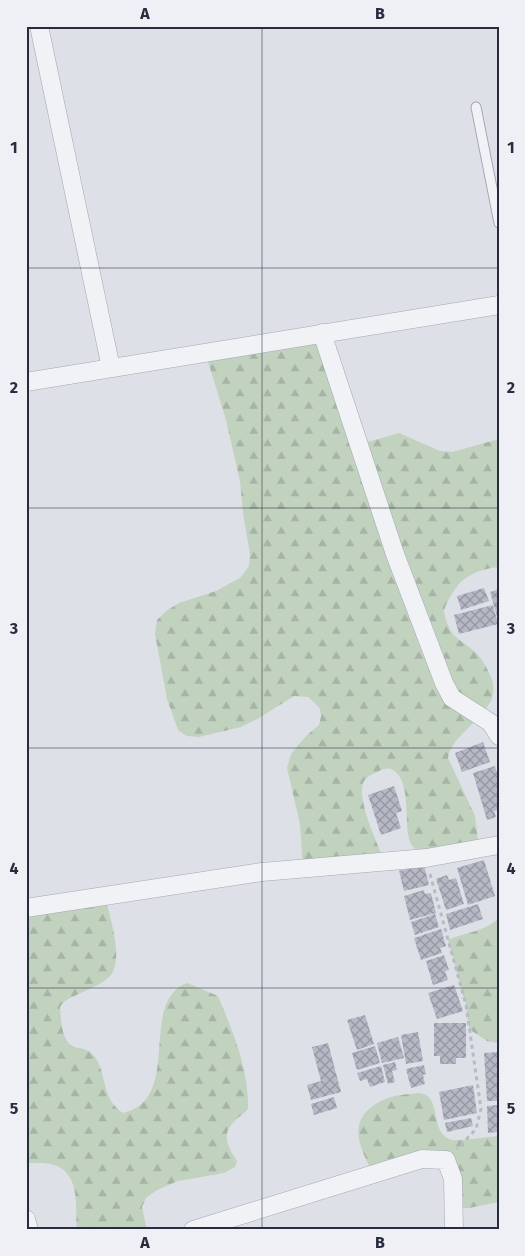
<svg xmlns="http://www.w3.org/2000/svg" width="525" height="1256" font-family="'Fira Sans',sans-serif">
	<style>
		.forest { fill: url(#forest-firs) }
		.building { fill: url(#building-cross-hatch) }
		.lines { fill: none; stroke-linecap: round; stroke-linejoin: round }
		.service-casing { stroke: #a3a6b2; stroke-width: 11 }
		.minor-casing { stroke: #a3a6b2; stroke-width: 19 }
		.path { stroke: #b8bbc3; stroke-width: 3; stroke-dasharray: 4 4; stroke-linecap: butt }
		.service { stroke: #f1f2f6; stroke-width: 9 }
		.minor { stroke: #f1f2f6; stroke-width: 18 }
		.grid { fill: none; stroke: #272c3f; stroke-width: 1; stroke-opacity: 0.55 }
		.neatline { fill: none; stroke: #272c3f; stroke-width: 2 }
		.grid-label { font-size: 16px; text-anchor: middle; font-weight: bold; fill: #272c3f }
	</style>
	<defs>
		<pattern id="forest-firs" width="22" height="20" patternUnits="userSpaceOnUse" patternTransform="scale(1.25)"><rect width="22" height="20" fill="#c1d2bf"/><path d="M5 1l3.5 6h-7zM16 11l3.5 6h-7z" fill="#a6b4a5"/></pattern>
		<pattern id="building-cross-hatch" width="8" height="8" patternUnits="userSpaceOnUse" patternTransform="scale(1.25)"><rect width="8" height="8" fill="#b6b9c5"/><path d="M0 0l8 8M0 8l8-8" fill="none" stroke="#9497a1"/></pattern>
	</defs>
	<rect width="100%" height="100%" fill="#dee0e8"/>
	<g class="forest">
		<path d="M322 333 357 440 368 442 399 433 440 451 452 452 499 439V567C484 568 464 575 456 588 451 595 445 604 444 612 444 613 446 619 446 620 453 641 462 639 476 653 483 660 486 666 490 675 493 681 494 687 493 694 488 718 451 735 448 758L475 816 479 848 426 858C421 853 412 848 410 842 403 824 413 779 391 769 385 767 379 771 373 774 371 775 366 778 364 781 355 796 378 846 385 862L303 869 300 824 287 768 291 754 306 736 319 725 321 716 320 709 316 704 308 697 294 696 259 718 241 727 199 737 187 736 178 730 167 699 155 634 157 620 166 611 179 603 216 591 240 578 249 566 250 555 243 513 240 481 226 420 205 352Z"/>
		<path d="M105 896C109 914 124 958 111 975 105 982 94 987 85 991 76 996 65 998 60 1007 61 1017 61 1032 67 1041 74 1053 88 1042 98 1062 107 1081 103 1100 123 1113 184 1099 137 1002 187 983L218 996C233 1032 249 1069 248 1109 244 1114 238 1117 234 1122 220 1135 229 1148 237 1161L235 1167 224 1173 178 1181 157 1190 146 1198 142 1207 147 1230H77C75 1209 81 1177 57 1166 49 1162 36 1163 26 1163V908Z"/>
		<path d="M499 918V1043L487 1041 469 1029 466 1005 448 940C468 931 482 933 499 918Z"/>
		<path d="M419 1093C443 1094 428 1134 452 1140 459 1141 488 1137 499 1136V1202L469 1208H461L446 1160 374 1174C356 1142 346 1115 388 1098 397 1095 409 1094 419 1093Z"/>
	</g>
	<g class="building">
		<path d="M484 588 489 601 461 610 457 596Z"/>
		<path d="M499 589V620H498L490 592Z"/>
		<path d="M493 605 498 624 459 634 454 615Z"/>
		<path d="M483 742 490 762 462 772 455 753Z"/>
		<path d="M495 766 499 779V810L494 811 496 817 487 820 473 773Z"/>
		<path d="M394 786 402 811 396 813 401 828 381 835 368 795Z"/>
		<path d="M484 860 495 896 468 905 457 868Z"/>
		<path d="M424 865 429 885 404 891 399 871Z"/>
		<path d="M447 875 449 880 456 878 464 904 446 910 436 879Z"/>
		<path d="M424 890 425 894 431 893 436 913 410 920 404 896Z"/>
		<path d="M478 904 483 919 450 930 446 914Z"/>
		<path d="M435 914 439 927 415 935 411 922Z"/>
		<path d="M441 929 446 946 440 948 442 953 421 960 414 938Z"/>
		<path d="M444 955 449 970 445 971 448 980 433 985 426 961Z"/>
		<path d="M454 985 463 1011 437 1019 428 993Z"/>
		<path d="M365 1015 374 1044 357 1050 347 1020Z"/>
		<path d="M434 1023H466V1058H456V1064H440V1056H434Z"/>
		<path d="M418 1032 423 1061 406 1064 401 1035Z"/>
		<path d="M398 1037 404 1058 382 1063 377 1043Z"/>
		<path d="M328 1043 341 1092 311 1100 307 1085 321 1081 312 1047Z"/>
		<path d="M375 1046 380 1063 357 1070 352 1053Z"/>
		<path d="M499 1052V1101H487L484 1053Z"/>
		<path d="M395 1062 397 1070 392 1071 395 1082 388 1084 383 1065Z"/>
		<path d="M424 1065 426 1074 423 1075 425 1084 411 1088 406 1069Z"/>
		<path d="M381 1066 385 1082 370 1087 367 1079 360 1081 357 1073Z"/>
		<path d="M473 1085 477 1113 444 1120 439 1092Z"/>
		<path d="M334 1097 337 1108 314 1115 311 1104Z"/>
		<path d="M499 1105V1132L488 1133 487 1106Z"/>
		<path d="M471 1118 473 1126 447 1132 445 1123Z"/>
	</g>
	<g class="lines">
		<defs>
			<path id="service" d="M476 107 499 223"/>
			<g id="minor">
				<path d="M39 26 111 368"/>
				<path d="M322 333 395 554 444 683 452 698 491 723 499 736"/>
				<path d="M26 382 499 305"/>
				<path d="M26 908 262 872 426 858 499 845"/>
				<path d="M26 1219 29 1230"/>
				<path d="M193 1230 422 1159 446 1160 453 1179 454 1230"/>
			</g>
		</defs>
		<use href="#service" class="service-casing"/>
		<use href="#minor" class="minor-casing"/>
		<path class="path" d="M430 874 466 1005 481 1109 476 1129 457 1149"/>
		<use href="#service" class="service"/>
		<use href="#minor" class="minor"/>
	</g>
	<path class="grid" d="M262 26V1230M26 268H499M26 508H499M26 748H499M26 988H499"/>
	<rect width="525" height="1256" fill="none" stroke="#eef0f5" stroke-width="55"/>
	<rect x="28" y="28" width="470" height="1200" class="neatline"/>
	<g class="grid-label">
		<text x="145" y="19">A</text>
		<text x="380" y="19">B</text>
		<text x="14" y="153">1</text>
		<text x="511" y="153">1</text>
		<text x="14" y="393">2</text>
		<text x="511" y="393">2</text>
		<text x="14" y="634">3</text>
		<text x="511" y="634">3</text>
		<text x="14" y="874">4</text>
		<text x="511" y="874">4</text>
		<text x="14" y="1114">5</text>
		<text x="511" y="1114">5</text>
		<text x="145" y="1248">A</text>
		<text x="380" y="1248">B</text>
	</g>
</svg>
